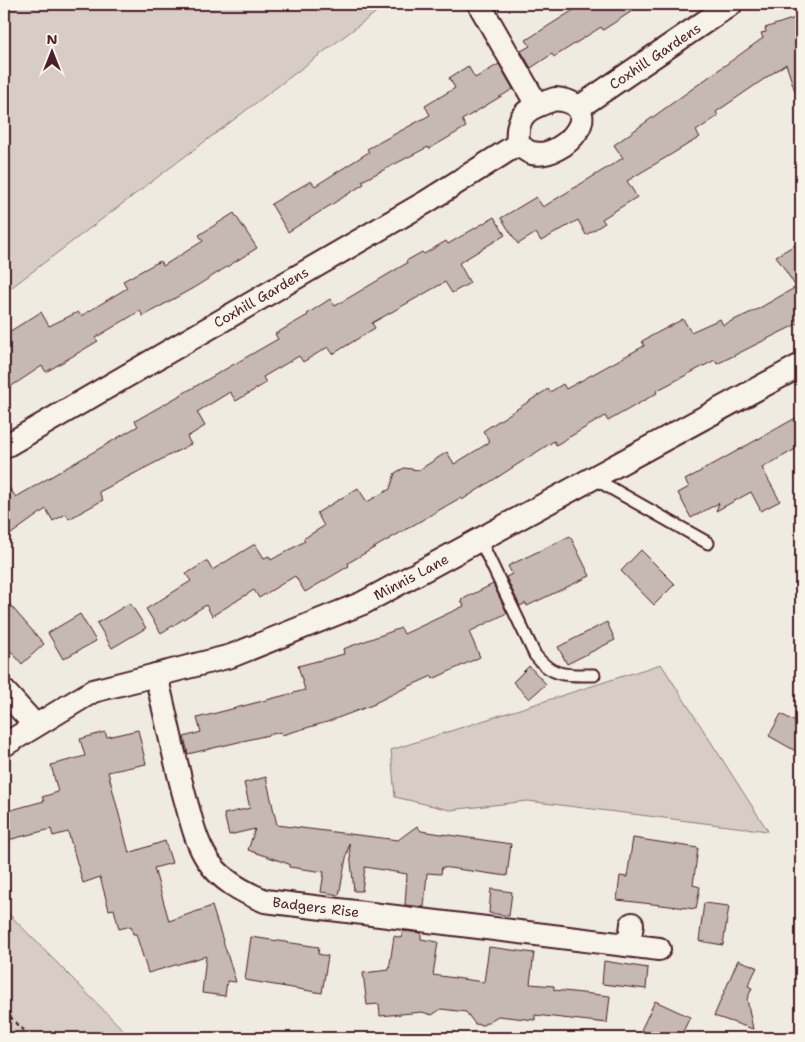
<svg xmlns="http://www.w3.org/2000/svg" width="805" height="1042" font-family="'Shantell Sans',sans-serif">
	<style>
		.green { fill: #d8cdc6; stroke: #917678 }
		.building { fill: #c6b8b3; stroke: #4a1f2b }
		.lines { fill: none; stroke-linecap: round; stroke-linejoin: round }
		.service-casing { stroke: #4a1f2b; stroke-width: 15 }
		.minor-casing { stroke: #4a1f2b; stroke-width: 26 }
		.path { stroke: #4a1f2b; stroke-width: 3; stroke-dasharray: 4 4; stroke-linecap: butt }
		.service { stroke: #f7f3e8; stroke-width: 11 }
		.minor { stroke: #f7f3e8; stroke-width: 22 }
		.labels { text-anchor: middle; dominant-baseline: central; stroke-width: 4; stroke-linejoin: round; paint-order: stroke }
		.street-label { font-size: 14px; fill: #4a1f2b; stroke: #f7f3e8 }
	</style>
	<rect width="100%" height="100%" fill="#f0ebe0"/>
	<filter id="ink" filterUnits="userSpaceOnUse"><feTurbulence type="fractalNoise" baseFrequency=".02" numOctaves="2"/><feDisplacementMap in="SourceGraphic" scale="10" xChannelSelector="R" yChannelSelector="G"/><feConvolveMatrix kernelMatrix="1 2 1 2 8 2 1 2 1" color-interpolation-filters="sRGB"/></filter>
	<g filter="url(#ink)">
		<g class="green">
			<path d="M4 4H387L4 293Z"/>
			<path d="M661 664 768 831 528 801 450 810 395 797 391 750Z"/>
			<path d="M4 909 131 1038H4Z"/>
		</g>
		<g class="building">
			<path d="M583 4H643L603 30 601 27 554 57 552 54 531 68 521 51 530 46 526 40Z"/>
			<path d="M801 16V97H797L786 64 716 112 718 116 696 131 700 137 627 181 637 197 602 219 605 223 586 235 578 220 541 241 536 233 518 244 501 218 536 197 543 207 623 158 614 145 763 38 761 33 766 32 765 28Z"/>
			<path d="M499 64 513 89 462 120 466 127 429 149 428 147 362 181 364 184 288 232 271 204 311 181 315 186 369 152 367 149 430 115 425 106 455 88 449 78 468 66 475 78Z"/>
			<path d="M234 213 257 248 195 287 143 316 140 311 95 338 98 341 46 372 42 366 4 391V335L41 312 49 326 78 312 81 316 127 288 123 281 160 261 163 266 203 241 199 235Z"/>
			<path d="M494 217 505 235 459 263 470 283 452 293 445 282 372 323 375 328 333 354 328 347 303 362 299 356 263 377 266 383 236 401 230 392 197 412 205 426 187 437 191 444 99 492 103 500 69 519 66 514 53 521 46 509 4 539V481L16 497 138 426 135 421 278 339 275 334 308 315 307 314 330 299 335 306 407 263 406 261 422 252 424 254 446 241 448 244Z"/>
			<path d="M795 245 801 256V322L717 364 715 360 656 391 657 393 608 421 605 416 556 445 554 441 462 500 460 498 348 563 349 566 305 592 295 576 259 598 254 590 212 616 206 605 161 633 146 609 191 581 186 574 207 561 212 570 255 544 264 558 269 556 271 560 305 541 303 539 324 526 317 513 358 488 367 502 390 489 395 473 404 468 419 470 447 452 454 464 490 442 483 431 548 389 550 392 563 384 566 389 644 346 642 341 683 319 691 332 720 319 723 325 758 309 796 287 776 256Z"/>
			<path d="M801 415V446L762 468 780 501 761 511 751 492 716 511 719 503 691 518 678 493 689 487 685 480Z"/>
			<path d="M570 536 590 576 527 606 526 603 520 606 506 577 512 574 508 566Z"/>
			<path d="M641 550 675 584 654 605 621 571Z"/>
			<path d="M493 584 507 613 469 632 480 657 433 679 432 676 403 689 375 703V704L327 722 282 735 281 732 188 754 184 737 201 732 197 718 305 690 298 666 344 654 343 649 401 628 404 634 464 606 461 600Z"/>
			<path d="M4 598 44 644 22 664 4 643Z"/>
			<path d="M130 603 146 628 112 648 97 623Z"/>
			<path d="M80 614 96 641 63 659 48 633Z"/>
			<path d="M607 622 615 640 567 664 558 647Z"/>
			<path d="M529 666 546 684 529 699 513 682Z"/>
			<path d="M781 714 801 725V754L769 736Z"/>
			<path d="M138 730 146 764 108 772 129 853 165 841 172 863 154 868 169 921 212 906 236 982 227 981 225 996 202 993 206 956 148 973 136 934H133L131 926 119 929 114 909 109 910 100 877 83 883 68 832 53 836 51 829 4 841V812L44 801 42 797 58 792 51 765 85 756 80 739 105 732 107 737Z"/>
			<path d="M266 777 277 825 398 840 417 826 421 831 511 844 507 876 442 867 441 874 427 873 424 907 405 905 407 874 365 867 362 891H354L349 843 339 895 321 892 324 872 289 867V864L248 850 255 829 229 835 224 814 250 808 244 783Z"/>
			<path d="M633 838 698 848 693 885 700 887 696 909 617 900 620 876 627 877Z"/>
			<path d="M491 889 512 892 509 916 489 913Z"/>
			<path d="M704 903 729 906 723 945 699 941Z"/>
			<path d="M403 931 421 933V939L438 942 433 975 484 982 489 947 534 953 530 984 554 986V990L610 996 607 1023 535 1015V1020L498 1016 483 1025 475 1024 466 1012 441 1009 432 1015 422 1012 380 1016 379 1004 367 1005 363 973 389 970 394 936 402 938Z"/>
			<path d="M251 937 319 947 318 954 328 956 322 993 245 980Z"/>
			<path d="M738 960 757 967 748 986 752 988 747 999 753 1029 714 1016Z"/>
			<path d="M604 961 648 968 646 989 602 984Z"/>
			<path d="M655 1001 690 1017 680 1038H660L641 1030Z"/>
		</g>
		<g class="lines">
			<defs>
				<g id="service">
					<path d="M593 478 708 543"/>
					<path d="M480 540 535 655C553 678 568 675 594 675"/>
				</g>
				<g id="minor">
					<path d="M479 4 537 105"/>
					<path d="M555 99C611 104 565 161 532 153 527 152 522 147 518 144 515 113 528 108 555 99Z"/>
					<path d="M578 108 731 4"/>
					<path d="M4 447 426 202 518 144"/>
					<path d="M156 675C166 716 174 757 185 798 191 819 195 840 207 859 220 880 243 892 265 901L659 949"/>
					<path d="M4 691 35 725"/>
					<path d="M4 745 93 691 231 656 363 603 801 365"/>
					<path d="M629 945 632 924"/>
				</g>
			</defs>
			<use href="#service" class="service-casing"/>
			<use href="#minor" class="minor-casing"/>
			<path class="path" d="M4 1011 31 1038"/>
			<use href="#service" class="service"/>
			<use href="#minor" class="minor"/>
		</g>
	</g>
	<g class="labels">
		<g class="street-label">
			<text transform="translate(655 56) rotate(-34)">Coxhill Gardens</text>
			<text transform="translate(261 297) rotate(-30)">Coxhill Gardens</text>
			<text transform="translate(411 577) rotate(-28)">Minnis Lane</text>
			<text transform="translate(316 907) rotate(7)">Badgers Rise</text>
		</g>
	</g>
	<rect width="805" height="1042" fill="none" stroke="#f7f3e8" stroke-width="20"/>
	<rect x="10" y="10" width="785" height="1022" fill="none" stroke="#4a1f2b" stroke-width="2" filter="url(#ink)"/>
	<g transform="translate(52 52)" stroke="#f7f3e8" stroke-width="4" paint-order="stroke">
	<path d="M0-4L9 19L0 12L-9 19Z" fill="#4a1f2b"/>
	<text y="-8" font-size="14" font-weight="bold" text-anchor="middle" fill="#4a1f2b">N</text>
	</g>
</svg>
